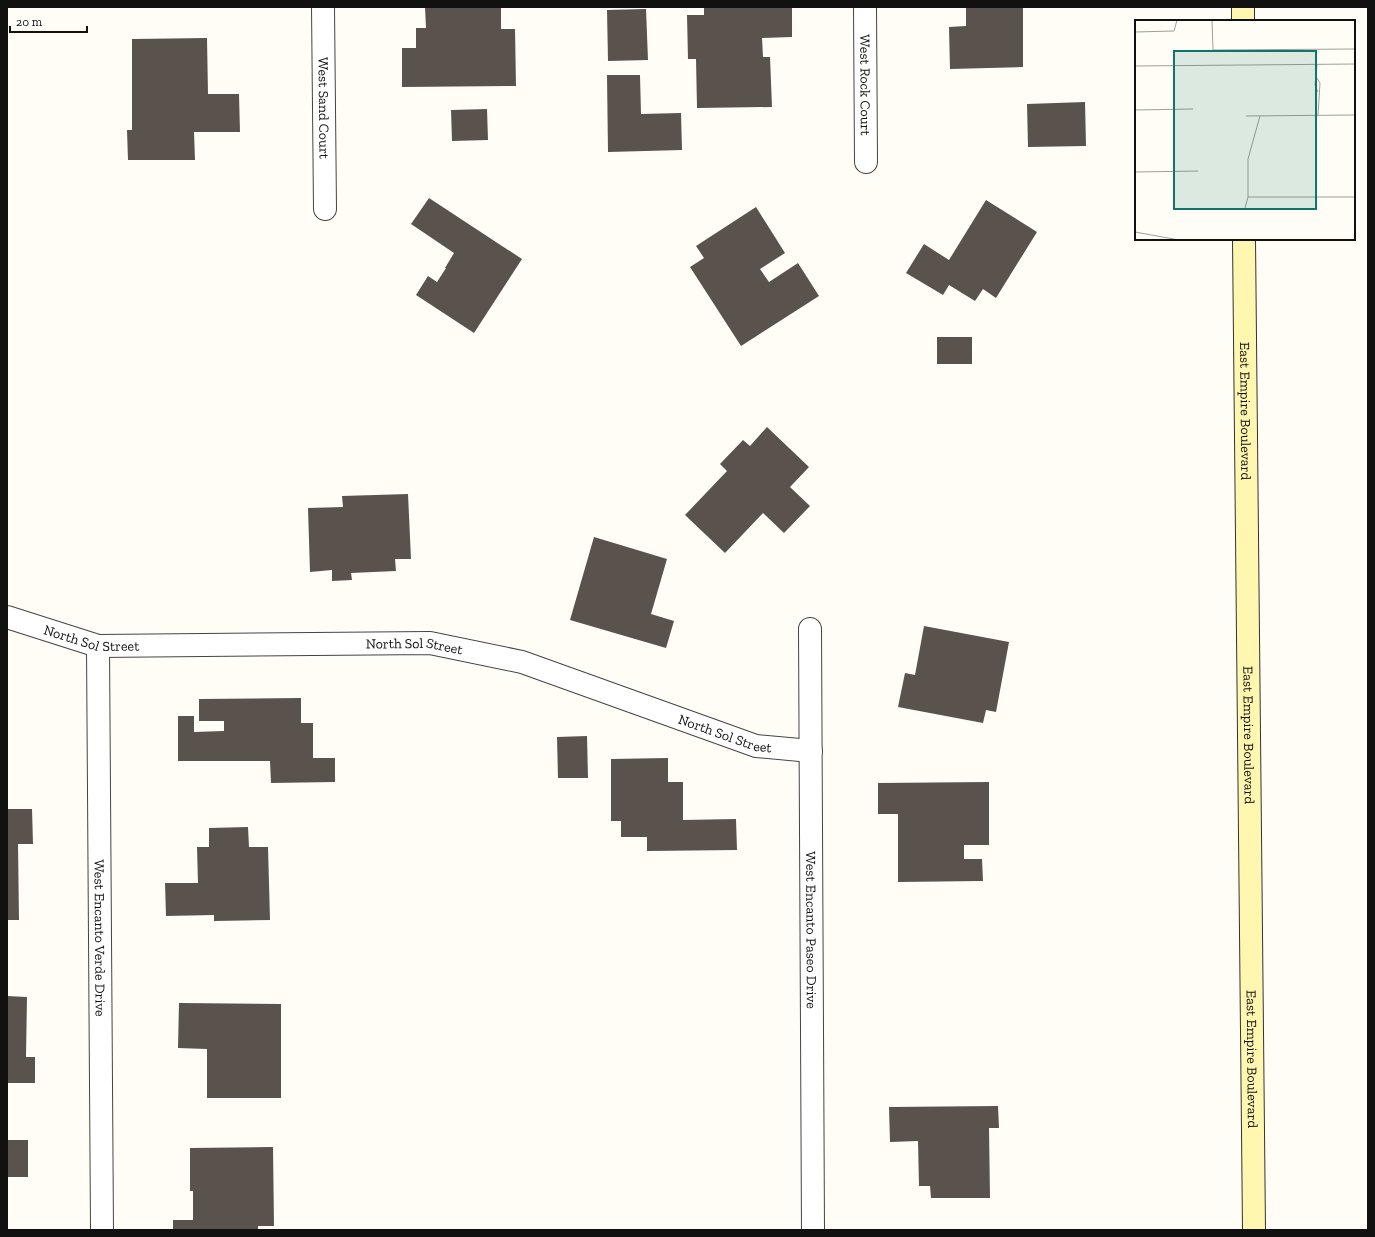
<svg xmlns="http://www.w3.org/2000/svg" width="1375" height="1237" font-family="'Zilla Slab',serif">
	<style>
		.building { fill: #5a524d }
		.lines { fill: none; stroke-linecap: round; stroke-linejoin: round }
		.street-casing { stroke: #444; stroke-width: 24 }
		.secondary-casing { stroke: #333; stroke-width: 24 }
		.street { stroke: #fff; stroke-width: 22 }
		.secondary { stroke: #fff6b0; stroke-width: 22 }
		.labels { text-anchor: middle; dominant-baseline: central; stroke-width: 4; stroke-linejoin: round; paint-order: stroke }
		.street-label { font-size: 14px; fill: #111; stroke: #fff }
		.inset-road { fill: none; stroke: #a09f9a; stroke-width: 1 }
		.view { fill: #0f766e; fill-opacity: 0.15; stroke: #0f766e; stroke-width: 2 }
		.inset-edge { fill: none; stroke: #111; stroke-width: 2 }
	</style>
	<rect width="100%" height="100%" fill="#fffdf5"/>
	<g class="building">
		<path d="M425 7H501V29H515L516 86 402 87V48H416V28H426Z"/>
		<path d="M704 7H792V37L762 38 763 57H770L772 107 697 108 696 59H688L687 15H704Z"/>
		<path d="M966 7H1023V67L950 69 949 27 966 26Z"/>
		<path d="M646 9 648 60 608 61 607 10Z"/>
		<path d="M207 38 208 94H239L240 132H194L195 160H128L127 130H132V39Z"/>
		<path d="M607 75H640L641 114 681 113 682 150 608 152Z"/>
		<path d="M1085 102 1086 146 1028 147 1027 104Z"/>
		<path d="M487 109 488 140 452 141 451 110Z"/>
		<path d="M429 198 522 259 474 333 416 295 428 276 437 282 446 268H445L454 253 411 224Z"/>
		<path d="M986 200 1037 232 996 298 983 289 975 301 949 285 943 295 906 273 924 244 949 260Z"/>
		<path d="M756 207 785 253 760 269 769 282 798 263 819 296 741 346 690 267 704 258 696 246Z"/>
		<rect x="937" y="337" width="35" height="27"/>
		<path d="M767 427 809 467 790 487 810 506 784 533 763 513 725 553 685 515 727 471 720 464 743 440 750 446Z"/>
		<path d="M408 494 411 559H395L396 571 351 573 352 580 332 581V570L310 572 308 508 343 507 342 496Z"/>
		<path d="M594 537 667 559 651 614 674 621 666 648 570 620Z"/>
		<path d="M924 626 1009 642 996 712 986 710 983 723 898 707 905 673 915 675Z"/>
		<path d="M301 698V723H313V758H335V782L271 783 270 761H178V716H194V732L224 731V721H199V699Z"/>
		<path d="M587 736 588 778H558L557 737Z"/>
		<path d="M668 758V782H683V820L736 819 737 850 647 851V837H621V821H611V759Z"/>
		<path d="M989 782V845H964V859H982L983 881 898 882V814H878V783Z"/>
		<path d="M7 809H32L33 844H18L19 920H7Z"/>
		<path d="M248 827 249 847H268L270 920 214 921V915L166 916 165 883H198L197 847H209V828Z"/>
		<path d="M7 996 27 997 26 1057H35V1083H7Z"/>
		<path d="M179 1003 281 1004V1098H207V1049L178 1048Z"/>
		<path d="M998 1106 999 1128H989L990 1198H931L930 1186H919L918 1141 890 1142 889 1107Z"/>
		<rect x="7" y="1140" width="21" height="37"/>
		<path d="M273 1147 274 1226H258V1230H173V1220H193V1191H190V1148Z"/>
	</g>
	<g class="lines">
		<defs>
			<g id="street">
				<path id="s1" d="M323 7 325 209"/>
				<path id="s2" d="M865 7 866 162"/>
				<path id="s3" d="M7 617 98 646 430 643 522 662 756 746 811 751"/>
				<path id="s4" d="M810 629 813 1230"/>
				<path id="s5" d="M98 646 102 1230"/>
			</g>
			<g id="secondary">
				<path d="M1243 7V21"/>
				<path id="s6" d="M1244 239 1254 1230"/>
			</g>
		</defs>
		<use href="#street" class="street-casing"/>
		<use href="#secondary" class="secondary-casing"/>
		<use href="#street" class="street"/>
		<use href="#secondary" class="secondary"/>
	</g>
	<g class="labels">
		<g class="street-label">
			<text stroke="none"><textPath href="#s2" startOffset="78">West Rock Court</textPath></text>
			<text stroke="none"><textPath href="#s1" startOffset="101">West Sand Court</textPath></text>
			<text stroke="none"><textPath href="#s6" startOffset="172">East Empire Boulevard</textPath></text>
			<text stroke="none"><textPath href="#s3" startOffset="88">North Sol Street</textPath></text>
			<text stroke="none"><textPath href="#s3" startOffset="412">North Sol Street</textPath></text>
			<text stroke="none"><textPath href="#s3" startOffset="737">North Sol Street</textPath></text>
			<text stroke="none"><textPath href="#s6" startOffset="496">East Empire Boulevard</textPath></text>
			<text stroke="none"><textPath href="#s4" startOffset="301">West Encanto Paseo Drive</textPath></text>
			<text stroke="none"><textPath href="#s5" startOffset="292">West Encanto Verde Drive</textPath></text>
			<text stroke="none"><textPath href="#s6" startOffset="820">East Empire Boulevard</textPath></text>
		</g>
	</g>
	<g transform="translate(1135 20)">
		<rect width="220" height="220" fill="#fffdf5"/>
		<path class="inset-road" d="M77 0 78 30 220 29M0 12 39 11 42 0M182 45 180 65 183 72M0 46 220 44M182 58 185 63 183 95M0 90 58 89M111 96 220 95M0 152 63 151M113 177H220M110 188 113 177V139L125 96M0 212 44 220"/>
		<path class="view" d="M39 31H181V189H39Z"/>
		<rect width="220" height="220" class="inset-edge"/>
	</g>
	<rect width="1375" height="1237" fill="none" stroke="#111111" stroke-width="16"/>
	<path d="M10 26v6h77v-6" fill="none" stroke="#111111" stroke-width="2"/>
	<text x="16" y="26" font-size="12" fill="#111111" stroke="#ffffff" stroke-width="3" paint-order="stroke">20 m</text>
</svg>
